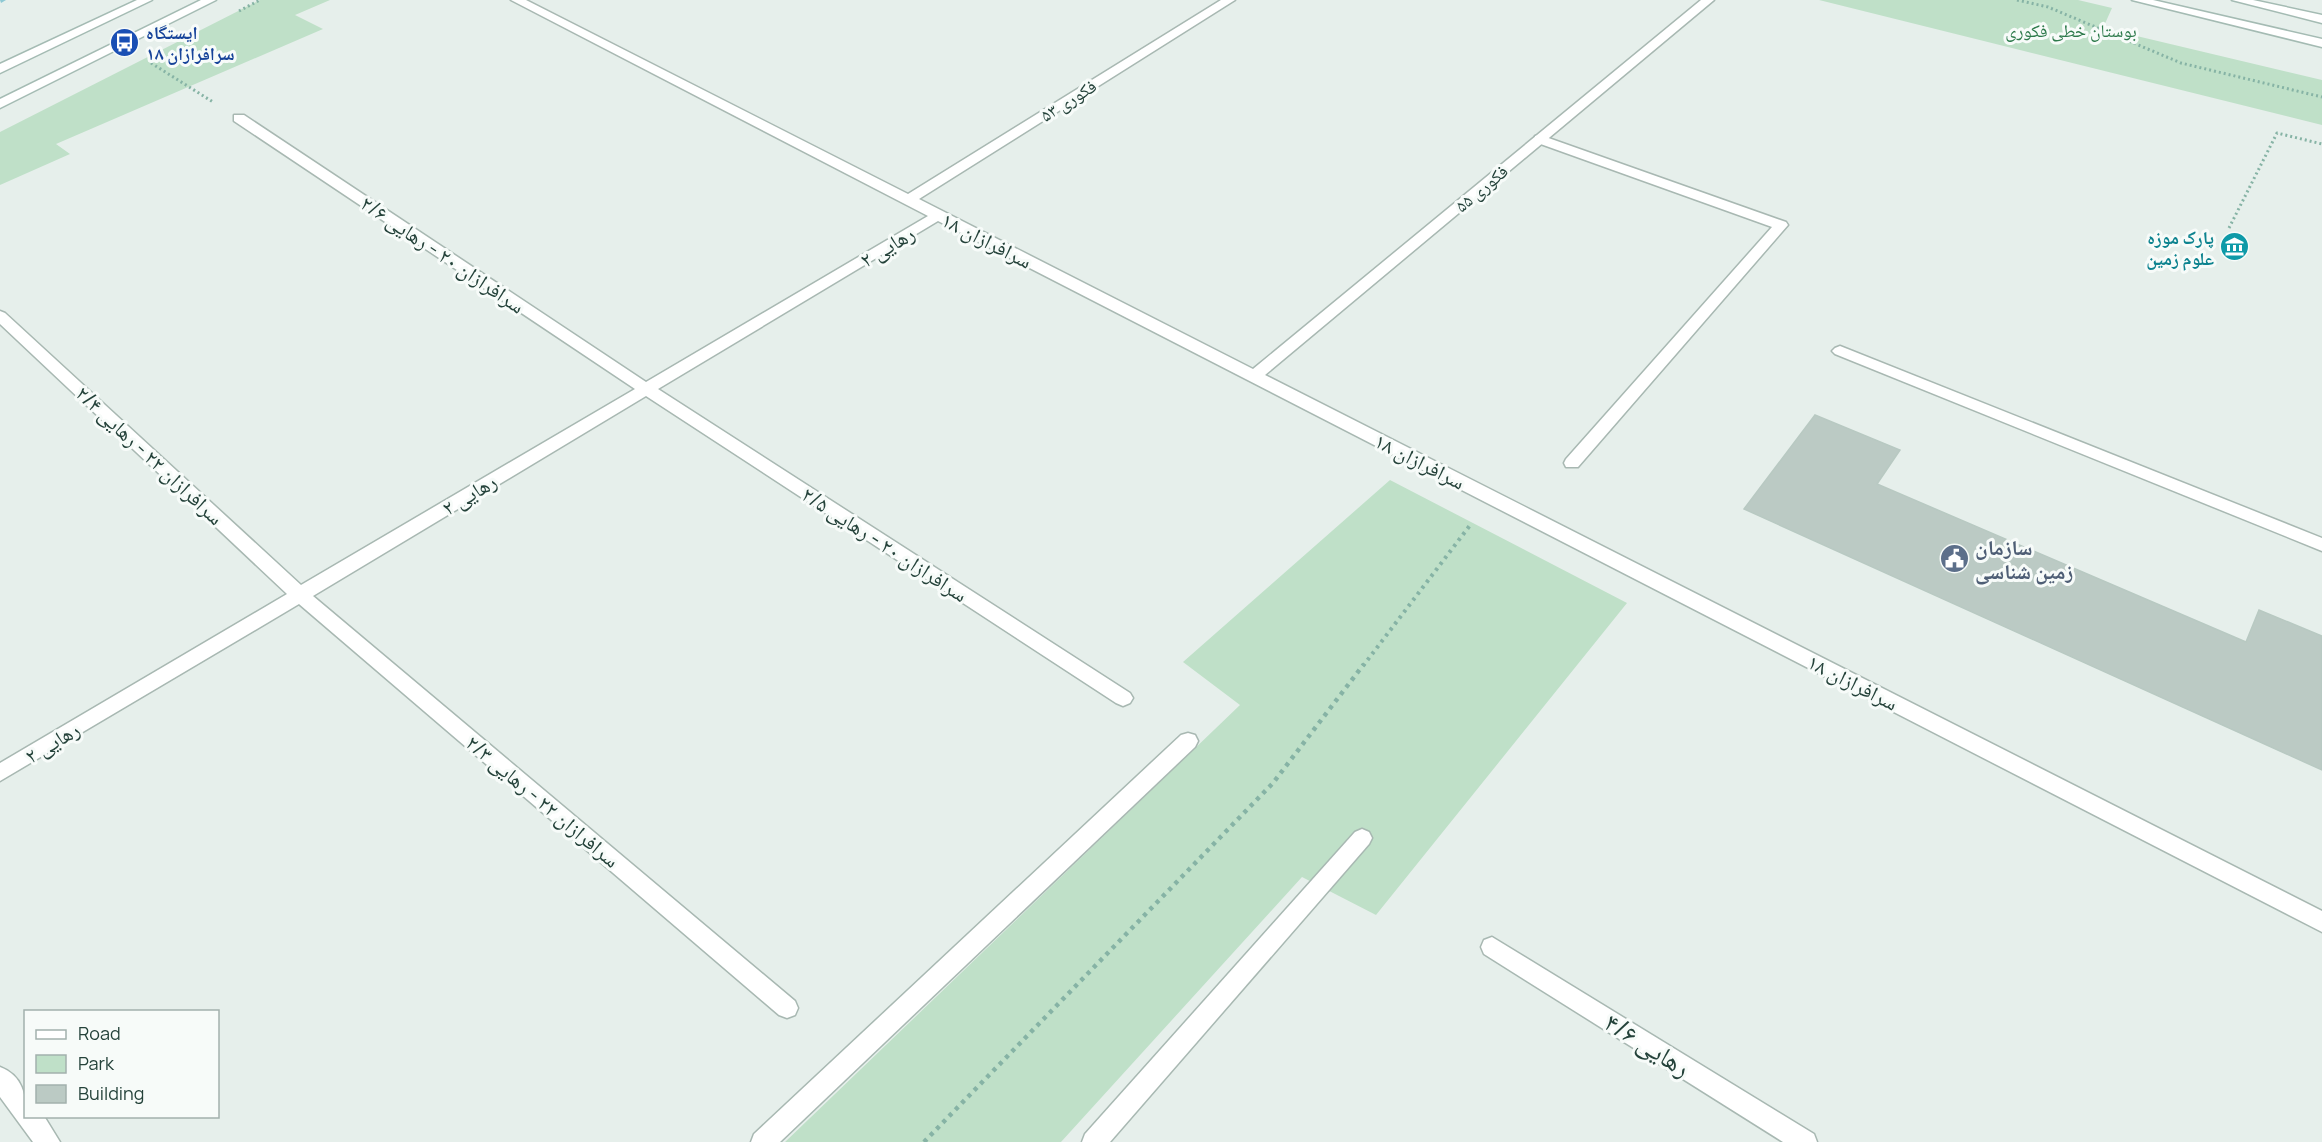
<svg xmlns="http://www.w3.org/2000/svg" width="2322" height="1142" font-family="Manrope,'Noto Naskh Arabic',sans-serif">
	<style>
		.green { fill: #bfe0c8 }
		.lines { fill: none; stroke-linecap: round; stroke-linejoin: round }
		.stream { fill: #8ec9d4; fill-rule: evenodd }
		.building { fill: #bbcac4; stroke: #b8c9c2; stroke-width: 1.5 }
		.service-casing { stroke: #a8b8b2; stroke-width: 3 }
		.minor-casing { stroke: #a8b8b2; stroke-width: 3 }
		.secondary-casing { stroke: #a4bbb3; stroke-width: 3 }
		.path-far2 { stroke: #86b3a5; stroke-width: 3; stroke-dasharray: 2 3; stroke-linecap: butt }
		.path-far1 { stroke: #86b3a5; stroke-width: 4; stroke-dasharray: 3 4.5; stroke-linecap: butt }
		.path { stroke: #86b3a5; stroke-width: 4.5; stroke-dasharray: 4 5; stroke-linecap: butt }
		.service { fill: #fff; fill-rule: evenodd }
		.minor { fill: #fff; fill-rule: evenodd }
		.secondary { fill: #fff; fill-rule: evenodd }
		.labels { text-anchor: middle; dominant-baseline: central; stroke-width: 6; stroke-linejoin: round; paint-order: stroke }
		.far-park-label { font-size: 18px; fill: #2d7a4b; stroke: #f7fbf9 }
		.far-transit-label { font-size: 18px; font-weight: bold; fill: #164399; stroke: #f7fbf9; text-anchor: start }
		.far-street-label { font-size: 18px; fill: #24423a; stroke: #f7fbf9 }
		.far-culture-label { font-size: 18px; font-weight: bold; fill: #0d838f; stroke: #f7fbf9; text-anchor: end }
		.street-label { font-size: 21px; fill: #24423a; stroke: #f7fbf9 }
		.service-label { font-size: 21px; font-weight: bold; fill: #4e5e75; stroke: #f7fbf9; text-anchor: start }
		.near-street-label { font-size: 26px; fill: #24423a; stroke: #f7fbf9 }
	</style>
	<rect width="100%" height="100%" fill="#e6efeb"/>
	<g class="green">
		<path d="M260 0H330L295 15 323 29 56 144 70 154 0 185V132Z"/>
		<path d="M1819 0H2078L2112 8 2103 28 2322 80V125Z"/>
		<path d="M1390 480 1627 603 1376 915 1302 877 1061 1142H785L1240 705 1183 662Z"/>
	</g>
	<g class="lines">
		<path class="stream" d="M0 0H6L1 3Z"/>
	</g>
	<path class="building" d="M1815 415 1900 450 1877 484 2246 642 2259 610 2322 636V770L1744 509Z"/>
	<g class="lines">
		<defs>
			<g id="service">
				<path d="M1540 135 1786 222 1788 225 1578 467H1566L1564 463 1566 459 1772 227 1535 142V136Z"/>
				<path d="M1840 346 2322 538V551L1835 354 1832 351 1835 348Z"/>
				<path d="M1188 733 1195 735 1198 741 1195 747 780 1142H751L754 1134 1181 735Z"/>
				<path d="M1362 829 1369 832 1372 838 1369 844 1110 1142H1082L1085 1134 1355 832Z"/>
			</g>
			<g id="minor">
				<path d="M511 0H526L908 194 1221 0H1235L919 199 1253 369 1701 0H1714L1265 375 2322 911V932L938 221 658 389 1130 693 1133 698 1130 703 1123 706 1116 703 646 396 313 596 795 1001 798 1008 795 1015 787 1018 779 1015 299 604 0 781V763L287 594 0 324V311L5 313 301 585 635 389 234 121V115H244L646 382 928 216Z"/>
				<path d="M1492 937 1814 1134 1817 1142H1783L1484 954 1481 947 1484 940Z"/>
				<path d="M0 1067C23 1076 26 1095 26 1116H44L60 1142H33L0 1097Z"/>
			</g>
			<g id="secondary">
				<path d="M137 0H152L0 73V64Z"/>
				<path d="M201 0H216L0 108V99Z"/>
				<path d="M2132 0H2153L2322 39V47Z"/>
				<path d="M2232 0H2253L2322 15V23Z"/>
			</g>
		</defs>
		<use href="#service" class="service-casing"/>
		<use href="#minor" class="minor-casing"/>
		<use href="#secondary" class="secondary-casing"/>
		<g class="path-far2">
			<path d="M2017 0 2048 7 2181 63 2322 97"/>
			<path d="M239 11 260 0"/>
			<path d="M151 63 213 102"/>
			<path d="M2229 228 2277 133 2322 144"/>
		</g>
		<path class="path-far1" d="M1363 666 1471 524"/>
		<path class="path" d="M924 1142 1273 783 1364 664"/>
		<use href="#service" class="service"/>
		<use href="#minor" class="minor"/>
		<use href="#secondary" class="secondary"/>
	</g>
	<defs>
		<symbol id="bus-disc" viewBox="-11 -11 22 22"><circle r="9.5" fill="#1a4fb4" stroke="#f7fbf9"/><path d="M-5-6H5V4H4V6H2V4H-2V6H-4V4H-5ZM-3.5-4V0h7V-4ZM-3.5 1.2v1.5H-2V1.2ZM2 1.2v1.5H3.5V1.2Z" fill="#fff"/></symbol>
		<symbol id="museum-disc" viewBox="-11 -11 22 22"><circle r="9.5" fill="#0f9aa8" stroke="#f7fbf9"/><path d="M0-6L6-3V-2H-6V-3ZM-5-1h2V3h-2ZM-1-1h2V3h-2ZM3-1h2V3H3ZM-6 4H6V6H-6Z" fill="#fff"/></symbol>
		<symbol id="civic-disc" viewBox="-11 -11 22 22"><circle r="9.5" fill="#5c6f8a" stroke="#f7fbf9"/><path d="M-.6-6.5H3V-4.5H.6V-3L4-1V1h2V6H-6V1h2V-1L-.6-3ZM-1.2 2.5V6h2.4V2.5Z" fill="#fff"/></symbol>
	</defs>
	<g fill-rule="evenodd">
		<use href="#bus-disc" x="108" y="26" width="33" height="33"/>
		<use href="#museum-disc" x="2218" y="230" width="33" height="33"/>
		<use href="#civic-disc" x="1938" y="542" width="33" height="33"/>
	</g>
	<g class="labels">
		<g class="far-park-label">
			<text x="2071" y="30">بوستان خطی فکوری</text>
		</g>
		<g class="far-transit-label">
			<text x="146" y="32">ایستگاه<tspan x="146" dy="21">سرافرازان ۱۸</tspan></text>
		</g>
		<g class="far-street-label">
			<text transform="translate(1068 100) rotate(-32)">فکوری ۵۳</text>
			<text transform="translate(1481 188) rotate(-40)">فکوری ۵۵</text>
		</g>
		<g class="far-culture-label">
			<text x="2214" y="237">پارک موزه<tspan x="2214" dy="21">علوم زمین</tspan></text>
		</g>
		<g class="street-label">
			<text transform="translate(987 240) rotate(27)">سرافرازان ۱۸</text>
			<text transform="translate(887 246) rotate(-31)">رهایی ۲</text>
			<text transform="translate(443 254) rotate(34)">سرافرازان ۲۰ - رهایی ۲/۶</text>
			<text transform="translate(150 455) rotate(43)">سرافرازان ۲۲ - رهایی ۲/۴</text>
			<text transform="translate(1420 461) rotate(27)">سرافرازان ۱۸</text>
			<text transform="translate(469 494) rotate(-31)">رهایی ۲</text>
			<text transform="translate(885 544) rotate(33)">سرافرازان ۲۰ - رهایی ۲/۵</text>
			<text transform="translate(1853 682) rotate(27)">سرافرازان ۱۸</text>
			<text transform="translate(52 742) rotate(-31)">رهایی ۲</text>
			<text transform="translate(543 801) rotate(40)">سرافرازان ۲۲ - رهایی ۲/۳</text>
		</g>
		<g class="service-label">
			<text x="1975" y="547">سازمان<tspan x="1975" dy="24">زمین شناسی</tspan></text>
		</g>
		<g class="near-street-label">
			<text transform="translate(1648 1044) rotate(32)">رهایی ۴/۶</text>
		</g>
	</g>
	<rect x="24" y="1010" width="195" height="108" fill="#f7fbf9" stroke="#a3b1ad" stroke-width="1.5"/>
	<rect x="36" y="1030" width="30" height="9" fill="#ffffff" stroke="#a3b1ad" stroke-width="1.5"/>
	<text x="78" y="1040" font-size="18" fill="#24423a">Road</text>
	<rect x="36" y="1055" width="30" height="18" fill="#bfe0c8" stroke="#a3b1ad" stroke-width="1.5"/>
	<text x="78" y="1070" font-size="18" fill="#24423a">Park</text>
	<rect x="36" y="1085" width="30" height="18" fill="#bbcac4" stroke="#a3b1ad" stroke-width="1.5"/>
	<text x="78" y="1100" font-size="18" fill="#24423a">Building</text>
</svg>
